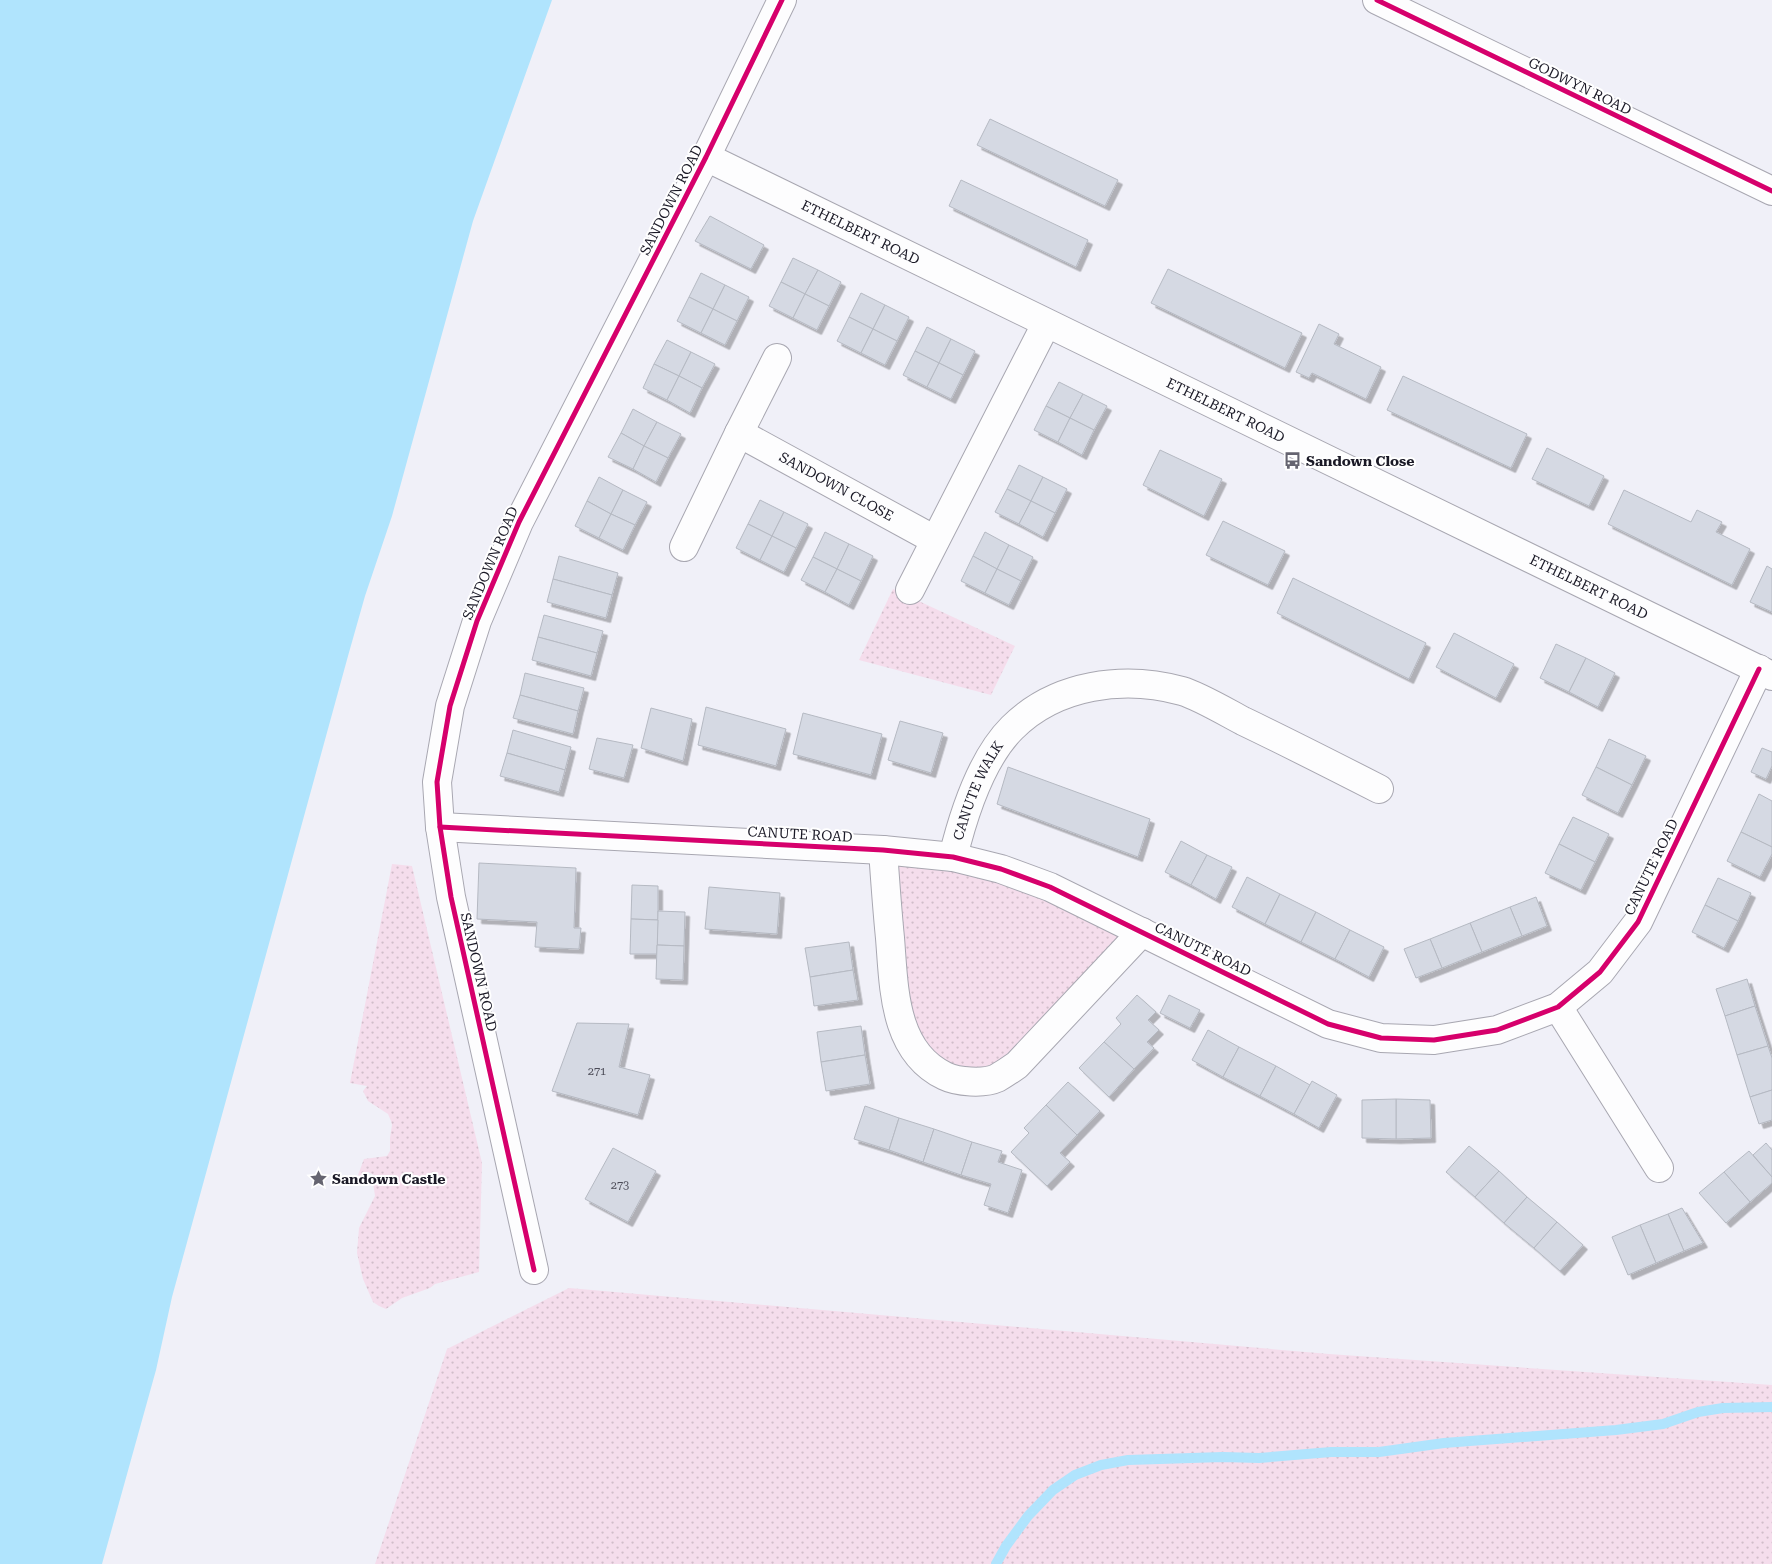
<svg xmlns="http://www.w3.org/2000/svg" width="1772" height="1564" font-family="'Roboto Serif',serif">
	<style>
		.green { fill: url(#green-dots) }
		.water { fill: #b0e4fd }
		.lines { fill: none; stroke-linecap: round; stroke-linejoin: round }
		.stream { stroke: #b0e4fd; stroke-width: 10 }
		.building { fill: #d5d9e3; stroke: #b5b9c2; filter: url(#shadow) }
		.minor-casing { stroke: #a8a7b1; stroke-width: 30 }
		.minor { stroke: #fdfdfe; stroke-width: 28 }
		.cycleway-casing { stroke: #fff; stroke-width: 8 }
		.cycleway { stroke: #d6006c; stroke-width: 5 }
		.labels { text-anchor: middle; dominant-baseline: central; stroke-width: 4; stroke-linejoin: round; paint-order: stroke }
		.number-label { font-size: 11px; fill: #4b4b57 }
		.street-label { font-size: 14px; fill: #1a1926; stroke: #fff }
		.poi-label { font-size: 14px; font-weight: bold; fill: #1a1926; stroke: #fff; text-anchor: start }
	</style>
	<defs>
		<pattern id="green-dots" width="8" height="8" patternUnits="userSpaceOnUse" patternTransform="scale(1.25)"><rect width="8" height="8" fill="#f5ddec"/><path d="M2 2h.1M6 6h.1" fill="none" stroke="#d1bdca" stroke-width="1.8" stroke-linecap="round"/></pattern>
		<filter id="shadow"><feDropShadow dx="4.5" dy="4.5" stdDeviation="0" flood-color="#0004"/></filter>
	</defs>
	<rect width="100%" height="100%" fill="#f0f0f8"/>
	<g class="green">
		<path d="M893 589 1015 646 991 695 859 660Z"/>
		<path d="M883 850 953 857 1142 932 995 1079 916 1054Z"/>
		<path d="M392 864 412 866 482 1163 479 1272 435 1284 430 1288 402 1298 386 1309 379 1306 373 1302 363 1279 357 1253 359 1228 375 1196 373 1182 376 1176 368 1172 363 1178 358 1175 364 1159 387 1156 390 1151V1138L392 1125 391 1121 388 1114 368 1101 363 1091 367 1086 350 1083Z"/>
		<path d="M569 1288 1329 1354 1772 1385V1564H375L447 1349Z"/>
	</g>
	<path class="water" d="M0 0H552L473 221 392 516 365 596 348 656 172 1297 156 1370 102 1564H0Z"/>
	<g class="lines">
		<path class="stream" d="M996 1564 1006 1546 1028 1516 1053 1490 1075 1475 1101 1465 1128 1460 1223 1457 1259 1458 1331 1452H1379L1444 1443 1616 1430 1663 1424 1698 1412 1723 1408 1772 1407"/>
	</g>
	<g class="building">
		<path d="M990 119 1118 180 1105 206 977 145Z"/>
		<path d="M961 180 1088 240 1076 267 949 206Z"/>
		<path d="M710 216 764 245 751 269 695 241Z"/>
		<path d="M793 258 818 270 805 294 781 282Z"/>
		<path d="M1168 269 1302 333 1285 368 1151 303Z"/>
		<path d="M818 270 841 282 829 306 805 294Z"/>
		<path d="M701 273 725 285 713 309 689 297Z"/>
		<path d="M781 282 805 294 793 318 769 306Z"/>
		<path d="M725 285 749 297 737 321 713 309Z"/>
		<path d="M861 293 885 305 873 329 849 317Z"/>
		<path d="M805 294 829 306 817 330 793 318Z"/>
		<path d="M689 297 713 309 701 333 677 321Z"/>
		<path d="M885 305 909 317 897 341 873 329Z"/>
		<path d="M713 309 737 321 725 345 701 333Z"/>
		<path d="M849 317 873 329 861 353 837 341Z"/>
		<path d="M1319 324 1339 334 1334 344 1381 367 1366 399 1312 373 1309 378 1296 372Z"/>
		<path d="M927 327 951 339 939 363 915 351Z"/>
		<path d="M873 329 897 341 885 365 861 353Z"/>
		<path d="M951 339 975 351 963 375 939 363Z"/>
		<path d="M667 340 691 352 679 376 654 364Z"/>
		<path d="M915 351 939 363 927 387 903 375Z"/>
		<path d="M691 352 715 364 702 388 679 376Z"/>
		<path d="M939 363 963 375 951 399 927 387Z"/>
		<path d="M654 364 679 376 667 400 643 388Z"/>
		<path d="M679 376 702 388 690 413 667 400Z"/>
		<path d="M1403 376 1527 434 1511 468 1387 410Z"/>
		<path d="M1059 382 1083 394 1070 418 1046 406Z"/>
		<path d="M1083 394 1107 406 1094 430 1070 418Z"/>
		<path d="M1046 406 1070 418 1058 442 1034 430Z"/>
		<path d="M633 409 657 422 644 446 621 433Z"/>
		<path d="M1070 418 1094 430 1082 455 1058 442Z"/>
		<path d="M657 422 681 434 668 458 644 446Z"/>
		<path d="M621 433 644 446 633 469 608 457Z"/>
		<path d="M644 446 668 458 656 482 633 469Z"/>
		<path d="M1547 448 1604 476 1589 506 1532 479Z"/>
		<path d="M1160 450 1222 479 1204 516 1143 485Z"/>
		<path d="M1019 465 1043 477 1031 501 1007 489Z"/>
		<path d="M599 477 623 490 611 514 587 501Z"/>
		<path d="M1043 477 1067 489 1055 513 1031 501Z"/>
		<path d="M1007 489 1031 501 1019 524 995 512Z"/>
		<path d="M623 490 647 502 635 525 611 514Z"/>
		<path d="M1624 490 1691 522 1697 510 1722 522 1716 532 1750 549 1732 585 1608 524Z"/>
		<path d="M760 500 784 512 772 536 748 524Z"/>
		<path d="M587 501 611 514 599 538 575 526Z"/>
		<path d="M1031 501 1055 513 1043 537 1019 524Z"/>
		<path d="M784 512 808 524 796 548 772 536Z"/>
		<path d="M611 514 635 525 623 550 599 538Z"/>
		<path d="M1223 521 1285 551 1268 585 1206 555Z"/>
		<path d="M748 524 772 536 760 560 736 548Z"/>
		<path d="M825 532 849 544 837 569 813 557Z"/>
		<path d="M985 532 1009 545 997 569 973 556Z"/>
		<path d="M772 536 796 548 784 572 760 560Z"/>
		<path d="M849 544 873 556 861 581 837 569Z"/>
		<path d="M1009 545 1033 557 1021 581 997 569Z"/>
		<path d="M559 556 618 573 612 595 553 579Z"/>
		<path d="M973 556 997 569 985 593 961 581Z"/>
		<path d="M813 557 837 569 825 592 801 580Z"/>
		<path d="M1767 566 1772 569V612L1750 602Z"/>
		<path d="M837 569 861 581 849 605 825 592Z"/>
		<path d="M997 569 1021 581 1009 605 985 593Z"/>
		<path d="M1293 578 1426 643 1409 679 1277 613Z"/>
		<path d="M553 579 612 595 606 618 547 602Z"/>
		<path d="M544 615 603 631 597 653 538 637Z"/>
		<path d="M1454 633 1514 664 1496 698 1436 667Z"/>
		<path d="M538 637 597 653 591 676 532 660Z"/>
		<path d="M1556 644 1586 658 1569 692 1540 678Z"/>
		<path d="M1586 658 1615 673 1598 707 1569 692Z"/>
		<path d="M525 673 584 688 578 711 520 695Z"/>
		<path d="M520 695 578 711 573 734 513 718Z"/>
		<path d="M706 707 786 729 776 766 698 745Z"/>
		<path d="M651 708 692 719 683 761 641 748Z"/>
		<path d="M803 713 882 734 871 775 793 754Z"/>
		<path d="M900 721 943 733 931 773 888 760Z"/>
		<path d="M513 730 571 747 565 770 507 753Z"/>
		<path d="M597 738 633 745 624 778 589 769Z"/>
		<path d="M1609 739 1646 756 1632 785 1596 767Z"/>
		<path d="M1762 748 1772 752V766L1766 779 1751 772Z"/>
		<path d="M507 753 565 770 559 792 500 776Z"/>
		<path d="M1008 767 1150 819 1138 857 997 804Z"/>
		<path d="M1596 767 1632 785 1618 813 1582 795Z"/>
		<path d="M1759 794 1772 801V847L1741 832Z"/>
		<path d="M1573 817 1609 834 1595 862 1559 844Z"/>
		<path d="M1741 832 1772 847V854L1760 877 1727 861Z"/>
		<path d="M1181 841 1207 855 1191 885 1165 872Z"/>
		<path d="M1559 844 1595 862 1581 890 1545 873Z"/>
		<path d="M1207 855 1232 867 1216 899 1191 885Z"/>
		<path d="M479 863 576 868 574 928H581L579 949 535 947 537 922 477 919Z"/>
		<path d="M1247 877 1280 894 1265 924 1232 907Z"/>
		<path d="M1718 878 1751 893 1738 921 1705 905Z"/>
		<path d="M632 885 658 886V920L631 919Z"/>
		<path d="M709 887 780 893 777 934 705 929Z"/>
		<path d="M1280 894 1316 912 1301 942 1265 924Z"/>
		<path d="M1536 897 1547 926 1522 936 1510 907Z"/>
		<path d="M1705 905 1738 921 1724 948 1692 932Z"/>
		<path d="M1510 907 1522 936 1482 952 1470 923Z"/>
		<path d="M658 911 685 912 684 946 657 945Z"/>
		<path d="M1316 912 1350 930 1335 959 1301 942Z"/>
		<path d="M631 919 658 920 657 954H630Z"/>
		<path d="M1470 923 1482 952 1442 968 1430 939Z"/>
		<path d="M1350 930 1384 947 1369 977 1335 959Z"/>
		<path d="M1430 939 1442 968 1416 978 1404 949Z"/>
		<path d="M849 942 853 970 810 977 805 948Z"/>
		<path d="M657 945 684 946 683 980 656 979Z"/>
		<path d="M853 970 858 1000 814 1006 810 977Z"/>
		<path d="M1747 979 1755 1006 1725 1016 1716 989Z"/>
		<path d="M1137 995 1156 1012 1148 1020 1159 1030 1147 1042 1154 1048 1134 1069 1104 1042 1121 1024 1116 1018Z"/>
		<path d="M1169 995 1200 1010 1190 1028 1160 1013Z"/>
		<path d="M1755 1006 1768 1046 1737 1055 1725 1016Z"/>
		<path d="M577 1023 629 1024 619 1067 650 1075 638 1115 552 1091Z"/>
		<path d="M861 1026 865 1055 821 1062 817 1032Z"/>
		<path d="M1208 1030 1239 1047 1223 1077 1192 1060Z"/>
		<path d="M1104 1042 1134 1069 1109 1097 1079 1068Z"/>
		<path d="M1768 1046 1772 1058V1090L1750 1097 1737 1055Z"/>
		<path d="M1239 1047 1276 1066 1260 1096 1223 1077Z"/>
		<path d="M865 1055 870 1084 826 1091 821 1062Z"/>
		<path d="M1276 1066 1310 1085 1294 1114 1260 1096Z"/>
		<path d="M1312 1081 1337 1095 1319 1128 1294 1114Z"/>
		<path d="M1068 1082 1100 1111 1077 1135 1046 1105Z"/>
		<path d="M1772 1090V1120L1759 1124 1750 1097Z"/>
		<path d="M1396 1099 1430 1100 1431 1138 1396 1139Z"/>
		<path d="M1396 1099V1139L1362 1138V1100Z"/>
		<path d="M1046 1105 1077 1135 1060 1153 1070 1162 1047 1186 1011 1152 1029 1133 1024 1128Z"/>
		<path d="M865 1106 899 1118 889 1150 854 1139Z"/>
		<path d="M899 1118 934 1129 923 1162 889 1150Z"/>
		<path d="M934 1129 972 1142 961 1175 923 1162Z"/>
		<path d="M972 1142 1002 1151 998 1162 1022 1170 1008 1213 984 1205 991 1184 961 1175Z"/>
		<path d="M1766 1143 1772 1150V1177L1753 1155Z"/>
		<path d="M1469 1146 1499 1171 1475 1197 1446 1172Z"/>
		<path d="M613 1148 656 1171 628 1222 585 1199Z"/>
		<path d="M1749 1151 1772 1177V1183L1750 1202 1724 1172Z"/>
		<path d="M1499 1171 1527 1197 1504 1223 1475 1197Z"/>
		<path d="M1724 1172 1750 1202 1726 1223 1699 1193Z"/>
		<path d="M1527 1197 1557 1222 1534 1248 1504 1223Z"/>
		<path d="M1682 1208 1703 1243 1684 1251 1668 1214Z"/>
		<path d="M1668 1214 1684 1251 1656 1263 1640 1225Z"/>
		<path d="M1557 1222 1583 1245 1560 1271 1534 1248Z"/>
		<path d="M1640 1225 1656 1263 1628 1275 1612 1237Z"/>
	</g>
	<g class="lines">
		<defs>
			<g id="minor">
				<path d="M1377 0 1772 191"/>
				<path id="s1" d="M706 157 1772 676"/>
				<path id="s2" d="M739 433 935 540"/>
				<path d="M684 547 739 433 777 358"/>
				<path d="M910 590 1046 324"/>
				<path d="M440 827 883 850 953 857 1001 869 1050 887 1328 1024 1381 1038 1434 1040 1497 1030 1558 1007 1600 972 1638 922 1759 669"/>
				<path d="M883 850C885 879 887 908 890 938 894 987 893 1051 945 1076 957 1082 984 1084 997 1078 1004 1074 1010 1070 1017 1065L1142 932"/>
				<path id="s3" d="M953 857C963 816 981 759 1012 728 1056 684 1124 675 1182 691 1199 696 1226 712 1243 721 1289 743 1334 766 1379 789"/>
				<path d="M1558 1007 1659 1168"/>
				<path d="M534 1270 451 897 440 827 437 782 450 706 477 621 519 522 706 157 782 0"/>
			</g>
		</defs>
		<use href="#minor" class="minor-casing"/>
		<use href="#minor" class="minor"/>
		<defs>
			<g id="cycleway">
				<path d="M1377 0 1772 191"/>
				<path d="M440 827 883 850 953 857 1001 869 1050 887 1328 1024 1381 1038 1434 1040 1497 1030 1558 1007 1600 972 1638 922 1759 669"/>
				<path d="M534 1270 451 897 440 827 437 782 450 706 477 621 519 522 706 157 782 0"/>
			</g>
		</defs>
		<use href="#cycleway" class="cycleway-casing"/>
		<use href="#cycleway" class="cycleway"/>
	</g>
	<defs>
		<symbol id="bus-bare" viewBox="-9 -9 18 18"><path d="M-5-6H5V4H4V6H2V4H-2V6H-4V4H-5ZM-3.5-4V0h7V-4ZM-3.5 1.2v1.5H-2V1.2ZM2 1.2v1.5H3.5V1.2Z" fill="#656470" stroke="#fff" stroke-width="2.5" paint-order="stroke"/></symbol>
		<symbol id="sight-bare" viewBox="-9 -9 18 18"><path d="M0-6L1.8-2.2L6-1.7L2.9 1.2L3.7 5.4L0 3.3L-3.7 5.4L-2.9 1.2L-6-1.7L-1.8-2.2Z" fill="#656470" stroke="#fff" stroke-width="2.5" paint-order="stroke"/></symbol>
	</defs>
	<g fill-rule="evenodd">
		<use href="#bus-bare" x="1280" y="448" width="25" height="25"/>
		<use href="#sight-bare" x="306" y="1166" width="25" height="25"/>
	</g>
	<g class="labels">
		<g class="number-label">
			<text x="597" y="1071">271</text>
			<text x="620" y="1185">273</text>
		</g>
		<g class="street-label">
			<text transform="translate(1580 86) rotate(26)">GODWYN ROAD</text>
			<text transform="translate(671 200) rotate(-63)">SANDOWN ROAD</text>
			<text stroke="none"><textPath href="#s1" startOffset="172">ETHELBERT ROAD</textPath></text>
			<text stroke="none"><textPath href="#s1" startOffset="578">ETHELBERT ROAD</textPath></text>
			<text stroke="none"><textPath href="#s2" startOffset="111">SANDOWN CLOSE</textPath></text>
			<text transform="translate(490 563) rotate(-67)">SANDOWN ROAD</text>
			<text stroke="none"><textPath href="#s1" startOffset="982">ETHELBERT ROAD</textPath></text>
			<text stroke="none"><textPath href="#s3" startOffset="71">CANUTE WALK</textPath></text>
			<text transform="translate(800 834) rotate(3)">CANUTE ROAD</text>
			<text transform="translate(1651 867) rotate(-64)">CANUTE ROAD</text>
			<text transform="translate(1203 949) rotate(26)">CANUTE ROAD</text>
			<text transform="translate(479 972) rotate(77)">SANDOWN ROAD</text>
		</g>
		<g class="poi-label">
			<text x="1306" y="461">Sandown Close</text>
			<text x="332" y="1179">Sandown Castle</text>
		</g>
	</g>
</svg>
